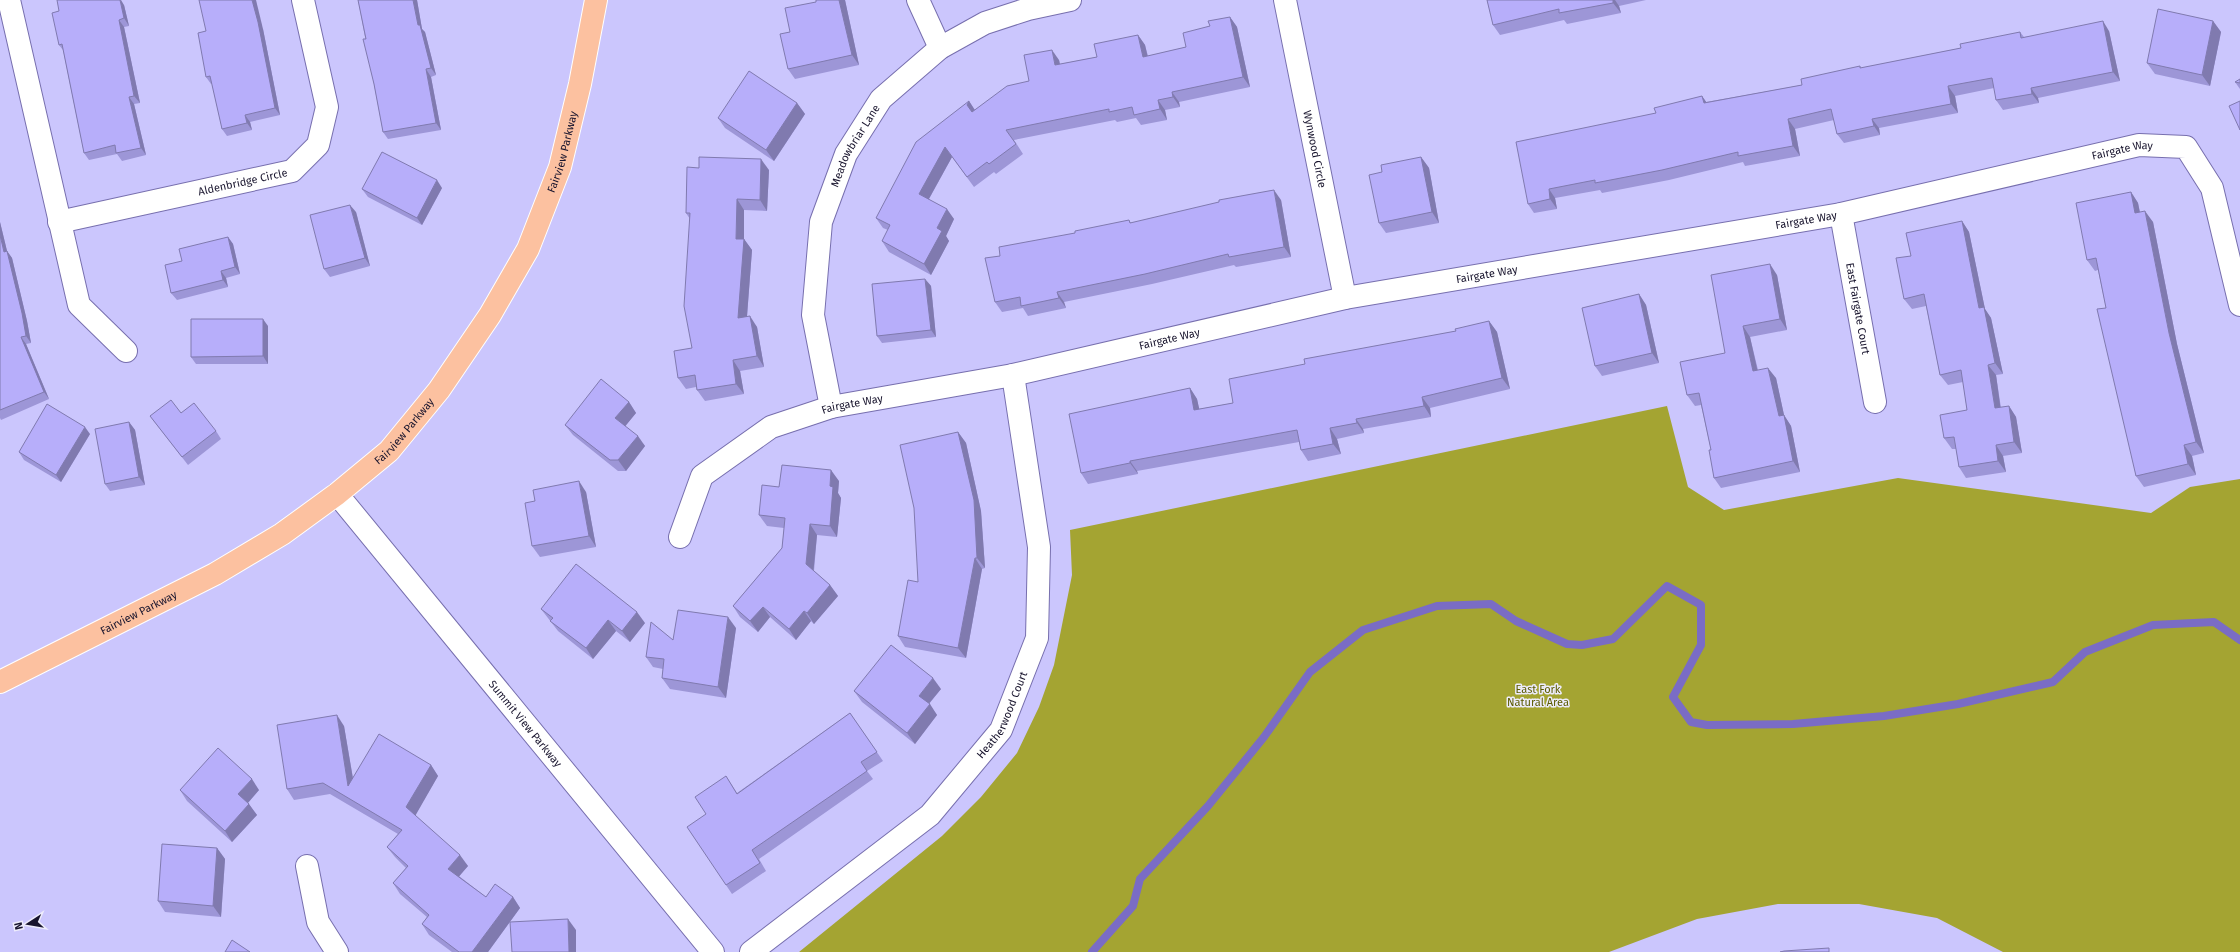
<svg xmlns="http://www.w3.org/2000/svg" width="2240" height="952" font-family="'Fira Sans',sans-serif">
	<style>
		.green { fill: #a4a432 }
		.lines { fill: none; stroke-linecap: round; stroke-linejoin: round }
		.stream { stroke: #7a6cc5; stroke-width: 8 }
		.minor-casing { stroke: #776fae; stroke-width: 24 }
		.major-casing { stroke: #fff; stroke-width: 24 }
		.minor { stroke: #fff; stroke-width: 22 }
		.major { stroke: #fcc1a0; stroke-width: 22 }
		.wall { fill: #9d96d7 }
		.shaded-wall { fill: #807aaf }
		.building { fill: #b7aefa; stroke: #807aaf }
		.labels { text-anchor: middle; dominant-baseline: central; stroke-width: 3; stroke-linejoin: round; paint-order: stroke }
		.street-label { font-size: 11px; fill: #18142d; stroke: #edecfb }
		.park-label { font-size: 11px; fill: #5b5a01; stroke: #edecfb }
	</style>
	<rect width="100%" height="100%" fill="#cbc6fd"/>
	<path class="green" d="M1667 406 1688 487 1724 510 1898 478 2151 513 2190 487 2240 479V952H2003L1937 918 1859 904H1778L1697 919 1609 952H799L942 836 981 797 1017 753 1039 707 1054 665 1072 575 1070 530Z"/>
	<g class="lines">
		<path class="stream" d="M1092 952 1133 906 1140 879 1208 806 1264 737 1310 672 1363 630 1437 606 1491 604 1516 621 1567 644 1582 645 1613 639 1667 586 1701 605V645L1673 697 1691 722 1707 725 1793 724 1884 716 1958 704 2053 682 2085 652 2153 625 2214 622 2240 640"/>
		<defs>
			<g id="minor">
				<path d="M9 0 79 305 126 351"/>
				<path d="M918 0 940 48"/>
				<path id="s1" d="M1285 0 1345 298"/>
				<path id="s2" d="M1841 214 1875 402"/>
				<path id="s3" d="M59 222 292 171 318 145 327 107 303 0"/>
				<path id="s4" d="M831 407 813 315 821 222 846 154 881 99 940 48 985 23 1028 9 1070 0"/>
				<path id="s5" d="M337 494 713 952"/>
				<path id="s6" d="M680 537 702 476 771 427 831 407 1013 375 1345 298 1841 214 2139 145 2186 147 2212 188 2240 305"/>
				<path d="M307 866 318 922 337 952"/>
				<path id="s7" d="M751 952 930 815 1001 730 1037 638 1039 547 1013 375"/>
			</g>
			<g id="major">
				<path id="s8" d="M0 682 215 574 282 534 337 494 389 451 439 390 490 315 528 249 560 167 580 84 596 0"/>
			</g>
		</defs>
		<use href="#minor" class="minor-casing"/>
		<use href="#major" class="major-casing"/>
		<use href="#minor" class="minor"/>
		<use href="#major" class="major"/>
	</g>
	<g class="wall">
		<path d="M358 0H417L422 29 425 32 436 75 431 77 441 130 388 139 383 132Z"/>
		<path d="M816 0H845L859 65 795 79 788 69 790 32 816 2Z"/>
		<path d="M1487 0H1646L1619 6 1621 13 1567 24 1564 20 1500 35 1493 25Z"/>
		<path d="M124 5 129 26 124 27 140 103 134 104 146 155 122 161 117 154 89 160 84 153 63 50 59 45V11Z"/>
		<path d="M1230 17 1237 27 1250 87 1179 102 1180 107 1165 110 1167 120 1141 125 1136 118 1117 122 1115 120 1014 140 1023 154 996 174 994 172 974 187 952 157 929 199 954 219 946 236 949 241 931 275 889 252 882 241 888 230 883 228 876 218 969 101 975 110 1029 81 1059 60 1060 64 1097 57 1138 35 1145 45 1148 56 1186 47 1210 26Z"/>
		<path d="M2213 21 2221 32 2210 86 2155 74 2147 63Z"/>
		<path d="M263 29 280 115 250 122 252 130 227 136 222 129 212 84H211L206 77Z"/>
		<path d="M2109 31 2120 81 2038 98 2039 103 2003 110 1996 100 1994 88 1955 96 1958 113 1879 128 1880 135 1844 143 1837 134 1834 120 1795 129 1800 156 1745 166 1743 162 1669 180 1602 193 1600 190 1555 198 1557 209 1534 213 1528 204 1656 113 1702 96 1706 102 1802 85 1860 66 1861 68 1961 48 2020 32 2024 37Z"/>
		<path d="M2240 79V89L2235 82Z"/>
		<path d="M797 103 805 114 774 161 725 128 718 118Z"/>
		<path d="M1421 157 1429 168 1439 223 1386 233 1379 223 1382 172Z"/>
		<path d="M769 170 767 211 744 210V239L752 250 747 317 757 327 764 367 740 371 744 394 705 401 697 390 696 387 686 389 678 378 692 348 690 219 686 213Z"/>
		<path d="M442 188 422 225 368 197 362 189Z"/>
		<path d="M2131 192 2138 203 2140 212 2153 222 2177 344 2204 453 2192 456 2196 475 2144 487 2136 476 2106 308 2098 270 2095 271 2087 260Z"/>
		<path d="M1281 200 1291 257 1236 267 1234 265 1152 284 1064 302 1066 308 1028 316 1023 308 1002 312 995 302 1000 256 1075 233 1129 220 1131 223Z"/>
		<path d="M356 212 370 266 330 277 324 269Z"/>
		<path d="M1962 221 1969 232 1985 309 1991 318 2003 374 1996 375 2001 408 2009 406 2016 417 2022 453 2003 456 2006 472 1966 478 1959 467 1956 449H1952L1944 438 1967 410 1963 382 1948 385 1940 375 1926 306 1912 309 1904 299 1911 256Z"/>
		<path d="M0 222 7 251 12 258 27 321 31 343 26 344 49 399 1 420 0 418Z"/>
		<path d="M228 237 233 244 240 274 226 278 228 287 177 300 171 293 182 261Z"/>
		<path d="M1777 275 1787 330 1750 337 1758 370 1776 378 1784 415 1791 426 1800 472 1721 488 1714 478 1711 450 1701 405 1695 406 1687 395 1725 353Z"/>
		<path d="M925 279 931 286 936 337 882 343 877 336Z"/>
		<path d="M1639 294 1646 305 1659 363 1602 376 1595 366Z"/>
		<path d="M1489 321 1497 332 1510 389 1430 408 1431 417 1363 429 1364 433 1337 439 1341 454 1308 461 1301 450 1299 442 1137 471 1138 474 1088 484 1081 473 1190 388 1197 399 1199 409 1233 403 1305 364 1456 331Z"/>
		<path d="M268 326V364H196L191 357Z"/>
		<path d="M629 402 636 413 625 426 645 446 626 471H618L573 435 565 425Z"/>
		<path d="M181 413 216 431 221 439 188 465 150 416Z"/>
		<path d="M129 422 135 430 145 485 110 491 105 484Z"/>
		<path d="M958 432 966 443 981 511 985 568 982 569 966 658 905 647 898 636 918 582Z"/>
		<path d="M90 434 61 482 24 460 19 452Z"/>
		<path d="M839 481 838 493 841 498 837 537 817 535 814 571 830 585 838 596 814 624 811 621 796 640 770 617 758 632 740 617 733 606 782 548 784 528 767 526 759 515 779 487Z"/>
		<path d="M586 492 596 547 540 557 532 546Z"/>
		<path d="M541 609 645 623 630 642 616 631 593 659 558 631Z"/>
		<path d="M736 628 726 698 670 689 662 678 663 669 653 667 646 657 673 640Z"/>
		<path d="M941 689 929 704 937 715 915 744 862 702 854 691Z"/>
		<path d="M850 713 883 761 867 771 873 779 759 859 766 871 732 894 726 885 706 814 726 776 737 793Z"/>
		<path d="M344 726 353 778 431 765 438 776 415 815 468 866 459 876 486 897H513L520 908 488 952H452L429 935 422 924 427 917 400 894 393 883 406 868 395 857 387 847 398 834 330 794 294 800 287 789Z"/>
		<path d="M180 790H259L248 803 257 815 232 842 187 801Z"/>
		<path d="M217 848 225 859 221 917 165 912 158 901Z"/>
	</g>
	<g class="shaded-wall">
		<path d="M120 0H121L124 5 129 26 124 18Z"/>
		<path d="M252 0H256L263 29 280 115 275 108Z"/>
		<path d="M413 0H417L422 29 425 32 436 75 431 68 418 25Z"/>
		<path d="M839 0H845L859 65 852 55Z"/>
		<path d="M1613 0H1615L1619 6 1621 13 1613 3Z"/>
		<path d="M1230 17 1237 27 1250 87 1243 77Z"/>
		<path d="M119 20 124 27 140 103 134 96Z"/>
		<path d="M2103 21 2109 31 2120 81 2113 72Z"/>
		<path d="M2213 21 2221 32 2210 86 2202 75Z"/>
		<path d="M1138 35 1145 45 1150 67 1143 57Z"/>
		<path d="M1052 50 1059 60 1062 76 1055 65Z"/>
		<path d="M426 69 431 77 441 130 436 123Z"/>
		<path d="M1948 86 1955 96 1958 113 1951 104Z"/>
		<path d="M2031 88 2038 98 2039 103 2032 94Z"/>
		<path d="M1172 92 1179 102 1180 107 1173 97Z"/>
		<path d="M1702 96 1709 106 1704 103Z"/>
		<path d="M129 97 134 104 146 155 141 148Z"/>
		<path d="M1158 100 1165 110 1167 120 1160 109Z"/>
		<path d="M969 101 976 112 974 115 967 105Z"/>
		<path d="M797 103 805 114 774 161 766 150Z"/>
		<path d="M245 115 250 122 252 130 247 123Z"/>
		<path d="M1788 119 1795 129 1800 156 1793 146Z"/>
		<path d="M1872 119 1879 128 1880 135 1874 126Z"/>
		<path d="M945 147 952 157 926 204 919 194Z"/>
		<path d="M1421 157 1429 168 1439 223 1432 212Z"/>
		<path d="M761 159 769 170 767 211 760 200Z"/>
		<path d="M437 180 442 188 422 225 417 218Z"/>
		<path d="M1549 189 1555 198 1557 209 1550 199Z"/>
		<path d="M1274 190 1281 200 1291 257 1284 247Z"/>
		<path d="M2131 192 2138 203 2142 224 2135 213Z"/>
		<path d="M737 199 744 210V240V239L752 250 746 329 738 318 736 239Z"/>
		<path d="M350 205 356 212 370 266 365 258Z"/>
		<path d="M947 209 954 219 946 236 949 241 931 275 924 264 937 228Z"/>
		<path d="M2145 211 2153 222 2177 344 2204 453 2196 442 2169 333Z"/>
		<path d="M1962 221 1969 232 1985 309 1991 318 2003 374 1995 363 1979 308Z"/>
		<path d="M0 222 7 251 12 258 27 321 31 343 26 336 0 235Z"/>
		<path d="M228 237 233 244 240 274 235 267Z"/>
		<path d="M1770 264 1777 275 1787 330 1780 319Z"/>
		<path d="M221 271 226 278 228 287 223 280Z"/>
		<path d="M925 279 931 286 936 337 931 330Z"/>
		<path d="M1057 292 1064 302 1066 308 1059 298Z"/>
		<path d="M1639 294 1646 305 1659 363 1652 353Z"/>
		<path d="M750 316 757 327 764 367 757 356Z"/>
		<path d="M263 319 268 326V364L263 356Z"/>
		<path d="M1489 321 1497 332 1510 389 1502 378Z"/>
		<path d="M1743 326 1750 337 1760 382 1753 371Z"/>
		<path d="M21 337 26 344 49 399 44 392Z"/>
		<path d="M733 360 740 371 744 394 736 384Z"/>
		<path d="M1988 365 1996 375 2002 419 1995 408Z"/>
		<path d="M1768 368 1776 378 1784 415 1791 426 1800 472 1793 461 1779 416Z"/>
		<path d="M1190 388 1197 399 1202 421 1194 410Z"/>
		<path d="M1422 397 1430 408 1431 417 1424 406Z"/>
		<path d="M629 402 636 413 623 429 615 418Z"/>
		<path d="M2009 406 2016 417 2022 453 2014 442Z"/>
		<path d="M1356 419 1363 429 1364 433 1357 423Z"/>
		<path d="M129 422 135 430 145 485 139 477Z"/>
		<path d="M85 427 90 434 61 482 56 475Z"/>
		<path d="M1330 428 1337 439 1341 454 1333 444Z"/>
		<path d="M958 432 966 443 981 511 985 568 977 558Z"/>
		<path d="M638 436 645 446 626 471 618 460Z"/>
		<path d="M1996 445 2003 456 2006 472 1998 461Z"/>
		<path d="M2184 445 2192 456 2196 475 2188 464Z"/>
		<path d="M1130 461 1137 471 1138 474 1130 463Z"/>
		<path d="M831 470 839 481 838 493 841 498 837 537 830 526V486Z"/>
		<path d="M579 481 586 492 596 547 589 536Z"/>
		<path d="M810 524 817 535 813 575 806 564Z"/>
		<path d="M975 558 982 569 966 658 958 648Z"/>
		<path d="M830 585 838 596 814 624 807 613Z"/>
		<path d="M763 607 770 617 758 632 750 621Z"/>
		<path d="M804 611 811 621 796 640 789 629Z"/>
		<path d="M637 612 645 623 630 642 622 631Z"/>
		<path d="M728 617 736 628 726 698 718 687Z"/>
		<path d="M608 620 616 631 593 659 586 648Z"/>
		<path d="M933 678 941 689 926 707 919 696Z"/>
		<path d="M930 704 937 715 915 744 907 733Z"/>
		<path d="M337 715 344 726 356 797 348 786Z"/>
		<path d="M431 765 438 776 414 818 406 807Z"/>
		<path d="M252 779 259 790 246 805 238 794Z"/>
		<path d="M249 804 257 815 232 842 225 831Z"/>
		<path d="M217 848 225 859 221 917 213 906Z"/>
		<path d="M460 855 468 866 456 880 448 869Z"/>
		<path d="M513 897 520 908 488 952H472Z"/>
		<path d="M568 919 576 930V952H569Z"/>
	</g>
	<g class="building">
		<path d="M57 0H120L124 18 119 20 134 96 129 97 141 148 116 153 115 145 84 153 62 44 59 45 52 13 59 11Z"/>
		<path d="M199 0H252L258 22 275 108 245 115 247 123 222 129 210 76 206 77 198 33 206 31Z"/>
		<path d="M358 0H413L418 25H420L431 68 426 69 436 123 383 132 374 84 363 39H366Z"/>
		<path d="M816 0H839L852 55 788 69 780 34 790 32 785 8 816 2Z"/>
		<path d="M1487 0H1613V3L1559 13V9L1493 25Z"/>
		<path d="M2158 9 2213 21 2202 75 2147 63Z"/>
		<path d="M1230 17 1243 77 1172 92 1173 97 1158 100 1160 109 1134 115 1132 107 1109 112V109L1006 130 1016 144 989 164 987 162 967 177 945 147 919 194 947 209 937 228 942 231 924 264 882 241 890 225 876 218 916 142 969 101 967 105 972 112 1007 86 1029 81 1024 55 1052 50 1055 65 1097 57 1094 44 1138 35 1143 57 1186 47 1183 33 1210 26 1208 21Z"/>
		<path d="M2103 21 2113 72 2031 88 2032 94 1996 100 1992 78 1948 86 1951 104 1872 119 1874 126 1837 134 1831 109 1788 119 1793 146 1738 156V152L1662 170 1595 183V180L1549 189 1550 199 1528 204 1516 142 1656 113 1654 108 1702 96 1704 103 1802 85 1801 79 1860 66V68L1961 48 1960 44 2020 32 2021 38Z"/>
		<path d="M749 71 797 103 766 150 718 118Z"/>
		<path d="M2240 79V83L2235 82Z"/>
		<path d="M2240 101V130L2229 106Z"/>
		<path d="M382 152 437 180 417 218 362 189Z"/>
		<path d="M699 157 761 159 760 200 737 199 736 239H744L738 318 750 316 757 356 733 360 736 384 697 390 695 375 678 378 674 351 692 348 684 306 690 213H686L687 167 699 168Z"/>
		<path d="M1421 157 1432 212 1379 223 1369 175 1382 172 1381 165Z"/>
		<path d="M1274 190 1284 247 1229 257 1228 254 1145 274 1057 292 1059 298 1021 306 1020 297 995 302 985 258 1000 256 999 247 1075 233V231L1129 220 1130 223 1219 202V200Z"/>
		<path d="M2131 192 2135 213 2145 211 2169 333 2196 442 2184 445 2188 464 2136 476 2097 309 2106 308 2096 258 2087 260 2076 203Z"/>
		<path d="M350 205 365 258 324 269 310 215Z"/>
		<path d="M1962 221 1979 308 1984 307 1995 363 1988 365 1995 408 2009 406 2014 442 1996 445 1998 461 1959 467 1954 437 1944 438 1940 415 1967 410 1961 370 1940 375 1924 294 1904 299 1896 258 1911 256 1906 233Z"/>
		<path d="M0 235 4 252 7 251 22 313 26 336 21 337 44 392 0 410Z"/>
		<path d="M228 237 235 267 221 271 223 280 171 293 165 265 182 261 179 249Z"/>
		<path d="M1770 264 1780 319 1743 326 1753 371 1768 368 1779 416 1784 415 1793 461 1714 478 1709 450H1711L1699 393 1687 395 1680 362 1725 353 1711 275Z"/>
		<path d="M925 279 931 330 877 336 872 284Z"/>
		<path d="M1639 294 1652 353 1595 366 1582 308Z"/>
		<path d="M191 319H263V356L191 357Z"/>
		<path d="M1489 321 1502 378 1422 397 1424 406 1356 419 1357 423 1330 428 1333 444 1301 450 1297 430 1130 461V463L1081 473 1069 414 1190 388 1194 410 1233 403 1229 379 1305 364 1304 359 1456 331 1455 329Z"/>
		<path d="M601 379 629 402 615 418 638 436 618 460H610L565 425Z"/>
		<path d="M171 400 181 413 194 403 216 431 182 457 150 416Z"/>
		<path d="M47 404 85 427 56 475 19 452Z"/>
		<path d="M129 422 139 477 105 484 95 429Z"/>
		<path d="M958 432 974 500 977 558H975L958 648 898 636 908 580 918 582 914 508 900 445Z"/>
		<path d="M782 465 831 470 830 486 833 487 830 526 810 524 806 564 830 585 807 613 804 611 789 629 763 607 750 621 733 606 782 548 785 518 759 515 762 485 779 487Z"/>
		<path d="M579 481 589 536 532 546 525 503 535 501 533 490Z"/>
		<path d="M576 564 637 612 622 631 608 620 586 648 550 621 553 618 541 609Z"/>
		<path d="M678 610 728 617 718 687 662 678 664 659 646 657 651 622 673 640Z"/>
		<path d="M891 645 933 678 919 696 930 704 907 733 854 691Z"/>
		<path d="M850 713 877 752 861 762 867 771 752 850 760 863 726 885 687 827 706 814 695 797 726 776 737 794Z"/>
		<path d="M337 715 348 786 379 734 431 765 406 807 460 855 448 869 486 897 495 884 513 897 472 952H459L422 924 429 915 393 883 408 866 387 847 402 830 323 783 287 789 277 725Z"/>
		<path d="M218 748 252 779 238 794 249 804 225 831 180 790Z"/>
		<path d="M162 844 217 848 213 906 158 901Z"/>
		<path d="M568 919 569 952H512L510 922Z"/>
		<path d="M232 940 250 952H225Z"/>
		<path d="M1829 948V952H1780L1784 951Z"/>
	</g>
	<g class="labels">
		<g class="street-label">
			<text stroke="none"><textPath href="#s4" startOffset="271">Meadowbriar Lane</textPath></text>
			<text stroke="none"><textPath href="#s1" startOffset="152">Wynwood Circle</textPath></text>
			<text stroke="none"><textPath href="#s8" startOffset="803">Fairview Parkway</textPath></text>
			<text stroke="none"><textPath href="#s6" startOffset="1530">Fairgate Way</textPath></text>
			<text stroke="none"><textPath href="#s3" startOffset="188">Aldenbridge Circle</textPath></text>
			<text stroke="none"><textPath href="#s6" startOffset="1206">Fairgate Way</textPath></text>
			<text stroke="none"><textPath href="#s6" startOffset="882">Fairgate Way</textPath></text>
			<text stroke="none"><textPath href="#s2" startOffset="96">East Fairgate Court</textPath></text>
			<text stroke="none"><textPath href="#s6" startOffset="558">Fairgate Way</textPath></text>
			<text stroke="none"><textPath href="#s6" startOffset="234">Fairgate Way</textPath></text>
			<text stroke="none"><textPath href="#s8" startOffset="479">Fairview Parkway</textPath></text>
			<text stroke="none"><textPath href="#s8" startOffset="155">Fairview Parkway</textPath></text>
			<text stroke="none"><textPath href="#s7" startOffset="350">Heatherwood Court</textPath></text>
			<text stroke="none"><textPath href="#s5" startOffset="297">Summit View Parkway</textPath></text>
		</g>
		<g class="park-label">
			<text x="1538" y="689">East Fork<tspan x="1538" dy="13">Natural Area</tspan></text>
		</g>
	</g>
	<g transform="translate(28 924) rotate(258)" stroke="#edecfb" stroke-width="3" paint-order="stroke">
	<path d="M0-3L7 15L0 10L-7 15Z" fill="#18142d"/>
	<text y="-6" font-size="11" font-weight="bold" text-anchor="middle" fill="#18142d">N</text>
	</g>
</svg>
